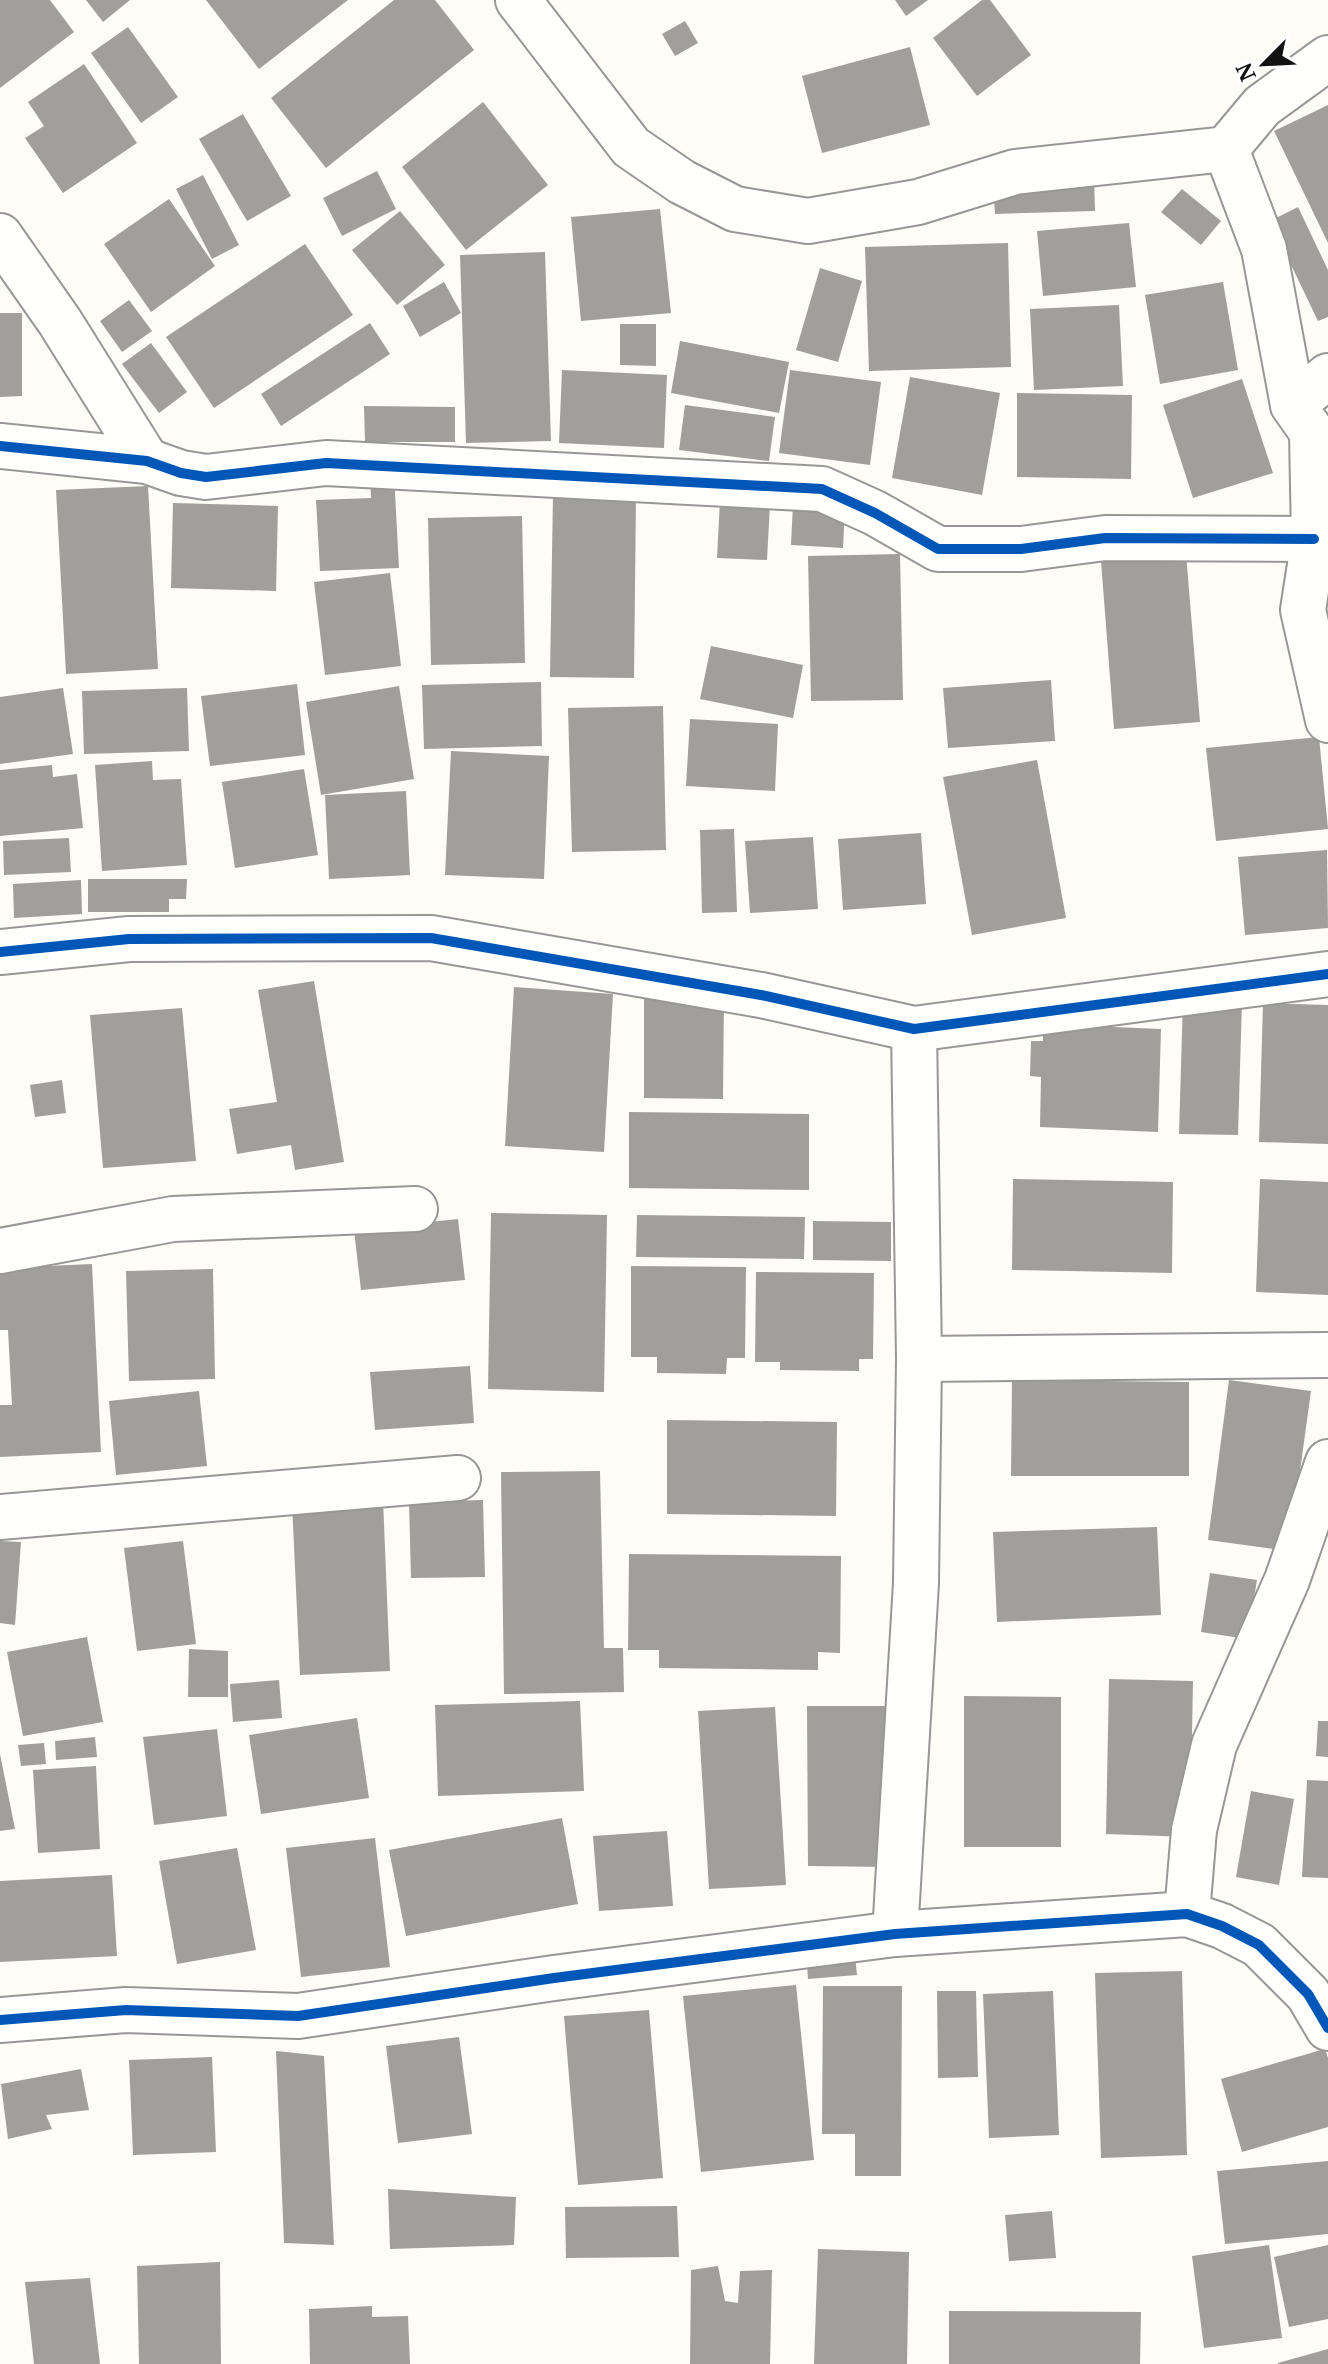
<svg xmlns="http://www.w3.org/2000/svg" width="1328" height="2364" font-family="'Noto Serif',serif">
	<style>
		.building { fill: #a19f9c }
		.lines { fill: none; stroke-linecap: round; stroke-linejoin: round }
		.minor-casing { stroke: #979795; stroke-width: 48 }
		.minor { stroke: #fffffe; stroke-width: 44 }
		.cycleway-casing { stroke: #fff; stroke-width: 15 }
		.cycleway { stroke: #0057b8; stroke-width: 10 }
	</style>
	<rect width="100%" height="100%" fill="#fdfcf7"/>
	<g class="building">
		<path d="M0 0H50L74 32 0 88Z"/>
		<path d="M86 0H130L103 22Z"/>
		<path d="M206 0H348L259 69Z"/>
		<path d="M394 0H435L474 50 326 168 271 98Z"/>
		<path d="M895 0H928L906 16Z"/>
		<path d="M982 0H990L1031 55 977 96 933 38Z"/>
		<path d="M685 21 698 43 675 56 662 34Z"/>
		<path d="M128 27 178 97 141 123 91 53Z"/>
		<path d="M910 47 930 125 822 153 802 76Z"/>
		<path d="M84 64 137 143 63 193 25 138 44 126 28 102Z"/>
		<path d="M483 102 548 185 466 250 402 167Z"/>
		<path d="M1328 105V243L1274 131Z"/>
		<path d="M243 114 291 196 247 221 199 139Z"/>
		<path d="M377 171 396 209 342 236 323 198Z"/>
		<path d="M203 175 239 245 212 259 176 189Z"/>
		<path d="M1094 176 1095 211 995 214 993 180Z"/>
		<path d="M1182 189 1221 221 1201 245 1161 212Z"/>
		<path d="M169 199 215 266 151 312 104 244Z"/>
		<path d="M1298 207 1328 270V317L1318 321 1270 221Z"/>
		<path d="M660 209 671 313 581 321 571 217Z"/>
		<path d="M400 211 445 265 397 305 352 250Z"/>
		<path d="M1129 223 1136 287 1043 296 1037 231Z"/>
		<path d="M1008 243 1011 367 869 371 865 247Z"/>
		<path d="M305 244 353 315 214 408 166 337Z"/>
		<path d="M545 252 551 441 466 443 460 255Z"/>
		<path d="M820 268 862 281 838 362 796 350Z"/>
		<path d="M444 282 461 313 420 337 403 306Z"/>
		<path d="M1223 282 1238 370 1160 384 1145 295Z"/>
		<path d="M129 300 152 331 122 352 100 321Z"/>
		<path d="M1119 305 1123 386 1034 390 1030 309Z"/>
		<path d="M0 313H22V396L0 397Z"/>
		<path d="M370 323 390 354 281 426 261 394Z"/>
		<path d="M620 324H656V366L620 365Z"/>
		<path d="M680 341 789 362 779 413 671 393Z"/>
		<path d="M151 343 187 392 159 413 122 364Z"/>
		<path d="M562 370 667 375 664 448 559 443Z"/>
		<path d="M790 370 881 382 870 465 779 453Z"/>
		<path d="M910 377 1000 393 982 495 892 478Z"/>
		<path d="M1242 379 1273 473 1193 498 1163 405Z"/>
		<path d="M1017 393 1132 395 1131 479 1017 477Z"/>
		<path d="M685 405 775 417 769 461 679 450Z"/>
		<path d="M364 406 455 407V442H365Z"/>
		<path d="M394 474 399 568 320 571 316 500 371 498 370 475Z"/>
		<path d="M148 486 158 669 66 674 56 490Z"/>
		<path d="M553 494 636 496 634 678 550 677Z"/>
		<path d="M720 500 770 504 767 560 717 558Z"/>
		<path d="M173 503 278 506 276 591 171 588Z"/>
		<path d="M793 504 845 506 843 548 791 545Z"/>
		<path d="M522 516 525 663 431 665 428 518Z"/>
		<path d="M900 554 903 700 811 701 808 556Z"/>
		<path d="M1186 554 1200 722 1114 729 1101 561Z"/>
		<path d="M390 573 401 666 325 675 314 582Z"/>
		<path d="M711 646 803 665 793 718 700 699Z"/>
		<path d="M1051 680 1055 741 948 748 943 688Z"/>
		<path d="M541 682 542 746 424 749 422 685Z"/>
		<path d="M297 684 305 755 210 766 201 696Z"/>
		<path d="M399 686 414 779 321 795 306 702Z"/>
		<path d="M63 688 73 754 0 764V697Z"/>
		<path d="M187 688 189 751 84 754 82 691Z"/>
		<path d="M663 706 666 850 572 852 568 708Z"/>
		<path d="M690 719 778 724 775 791 686 786Z"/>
		<path d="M1319 737 1328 829 1216 841 1206 748Z"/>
		<path d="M451 751 549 756 544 879 445 875Z"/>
		<path d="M1037 760 1066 918 972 935 943 777Z"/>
		<path d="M152 761 153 780 181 779 187 865 102 871 95 765Z"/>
		<path d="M52 765 53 777 77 774 83 828 0 836V770Z"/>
		<path d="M304 769 318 855 235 868 222 782Z"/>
		<path d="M406 791 410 875 329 879 325 795Z"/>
		<path d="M734 829 737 912 702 913 700 830Z"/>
		<path d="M921 833 926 904 843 910 838 839Z"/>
		<path d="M813 837 818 909 750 913 745 841Z"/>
		<path d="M69 838 71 872 4 875 3 841Z"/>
		<path d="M1327 850 1328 928 1245 935 1238 857Z"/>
		<path d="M88 879H187L186 899H169V912H88Z"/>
		<path d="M81 880 82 914 14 918 13 884Z"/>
		<path d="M314 981 344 1162 295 1170 291 1145 237 1154 229 1109 277 1102 258 990Z"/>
		<path d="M514 987 613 994 604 1152 505 1146Z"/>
		<path d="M644 993 724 994 723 1099 644 1098Z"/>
		<path d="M1183 999 1242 1001 1238 1135 1179 1134Z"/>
		<path d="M1263 1003 1328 1005V1144L1259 1142Z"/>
		<path d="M182 1008 196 1161 103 1168 90 1015Z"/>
		<path d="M1043 1024 1161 1029 1158 1132 1040 1127 1041 1077 1030 1076 1031 1041H1043Z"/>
		<path d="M62 1080 66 1113 35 1117 30 1085Z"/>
		<path d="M629 1112 809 1114V1190L629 1188Z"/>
		<path d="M1013 1179 1173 1182 1172 1273 1012 1270Z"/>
		<path d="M1260 1179 1328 1182V1295L1256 1292Z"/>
		<path d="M491 1213 607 1215 604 1392 488 1389Z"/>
		<path d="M637 1215 805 1217 804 1259 636 1257Z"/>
		<path d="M458 1219 465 1280 361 1290 354 1230Z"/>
		<path d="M813 1221 891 1222V1261L813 1260Z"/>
		<path d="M92 1264 101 1452 0 1457V1405H12L8 1330H0V1268Z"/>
		<path d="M631 1266 746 1267 745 1358H727L726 1374 657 1373V1357H631Z"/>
		<path d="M213 1269 215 1379 129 1381 126 1271Z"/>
		<path d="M756 1272 874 1273 873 1359H859V1371L780 1370V1362H755Z"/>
		<path d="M470 1366 474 1423 375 1430 370 1372Z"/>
		<path d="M1012 1380 1189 1382V1476H1011Z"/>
		<path d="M1229 1380 1311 1391 1289 1551 1208 1540Z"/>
		<path d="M199 1391 207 1466 116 1475 109 1401Z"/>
		<path d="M667 1420 837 1422 836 1516 667 1514Z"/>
		<path d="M600 1471 604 1648H623L624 1692 504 1694 501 1472Z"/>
		<path d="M383 1499 390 1671 300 1675 292 1503Z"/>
		<path d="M483 1500 485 1577 411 1578 409 1502Z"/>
		<path d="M1157 1527 1161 1615 997 1622 993 1532Z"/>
		<path d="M0 1541 21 1542 15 1625 0 1623Z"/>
		<path d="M183 1541 196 1644 137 1651 124 1548Z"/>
		<path d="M629 1554 841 1556 840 1653 818 1652V1670L659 1668V1650H628Z"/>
		<path d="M1210 1573 1257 1580 1247 1639 1201 1632Z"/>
		<path d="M87 1637 103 1722 23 1736 7 1652Z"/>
		<path d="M189 1649 228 1651V1697H188Z"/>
		<path d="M1109 1679 1193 1681 1190 1837 1106 1834Z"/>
		<path d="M279 1680 282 1718 233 1722 230 1684Z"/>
		<path d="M964 1696 1061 1697V1847H964Z"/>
		<path d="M580 1701 584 1791 438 1796 435 1705Z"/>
		<path d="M807 1706H888L889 1867 808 1866Z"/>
		<path d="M775 1707 786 1885 709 1889 698 1711Z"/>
		<path d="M357 1718 369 1798 261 1814 249 1735Z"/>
		<path d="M1318 1721H1328V1757L1316 1756Z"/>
		<path d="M217 1729 227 1816 154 1825 143 1737Z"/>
		<path d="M95 1737 97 1757 56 1760 55 1741Z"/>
		<path d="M44 1743 46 1764 21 1766 18 1745Z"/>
		<path d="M0 1754 15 1829 0 1831Z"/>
		<path d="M96 1766 100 1849 38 1853 33 1770Z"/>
		<path d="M1307 1780 1328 1781V1878L1302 1877Z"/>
		<path d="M1251 1791 1294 1799 1279 1885 1236 1877Z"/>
		<path d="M562 1818 578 1904 406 1936 389 1850Z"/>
		<path d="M667 1831 673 1906 599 1911 593 1836Z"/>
		<path d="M375 1838 390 1967 301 1977 286 1848Z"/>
		<path d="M237 1848 256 1950 177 1964 159 1861Z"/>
		<path d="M112 1875 117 1956 0 1962V1881Z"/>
		<path d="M854 1945 857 1975 808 1979 806 1949Z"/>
		<path d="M1182 1971 1187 2155 1101 2158 1095 1973Z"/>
		<path d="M796 1985 814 2160 701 2172 683 1996Z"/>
		<path d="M823 1986H902L901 2176H855V2134H822Z"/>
		<path d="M937 1991H976L978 2077 938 2078Z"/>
		<path d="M1053 1991 1059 2135 989 2138 983 1994Z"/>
		<path d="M649 2010 663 2178 578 2185 564 2016Z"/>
		<path d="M459 2037 472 2134 398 2143 386 2046Z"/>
		<path d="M1325 2049 1328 2058V2127L1242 2152 1221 2079Z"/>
		<path d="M276 2051 324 2056 334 2245 284 2243Z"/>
		<path d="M212 2057 216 2152 133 2155 129 2060Z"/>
		<path d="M81 2069 89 2110 46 2115 52 2129 8 2139 1 2084Z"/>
		<path d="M1328 2161V2234L1225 2244 1217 2171Z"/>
		<path d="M388 2189 516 2197 514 2245 390 2249Z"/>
		<path d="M677 2206 679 2257 566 2258 565 2207Z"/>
		<path d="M1052 2211 1056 2258 1009 2261 1005 2215Z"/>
		<path d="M1269 2245 1282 2338 1204 2348 1192 2256Z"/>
		<path d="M1328 2245V2319L1289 2327 1274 2257Z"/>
		<path d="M818 2249 909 2252 907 2364H814Z"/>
		<path d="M220 2262 221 2364H139L137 2266Z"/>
		<path d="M718 2266 725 2301 738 2303 740 2271 772 2270 770 2364H690L691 2270Z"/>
		<path d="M90 2278 100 2364H34L25 2282Z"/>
		<path d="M372 2306V2317L408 2316 410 2364H310L309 2309Z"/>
		<path d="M949 2311 1141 2312 1140 2364H949Z"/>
		<path d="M1328 2349V2364H1278V2363Z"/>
	</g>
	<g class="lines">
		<defs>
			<g id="minor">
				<path d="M518 0 631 147 682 182 735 209 808 221 918 202 1015 172 1226 149 1262 106 1328 58"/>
				<path d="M1226 149 1264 249 1293 405 1312 432 1314 539 1303 610 1328 720"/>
				<path d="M0 236 60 322 147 461"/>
				<path d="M1293 405 1328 376"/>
				<path d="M0 446 147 461 181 473 206 477 326 463 822 489 875 513 938 549H1021L1105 538 1314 539"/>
				<path d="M0 952 129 939 431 938 761 995 914 1029 1328 974"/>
				<path d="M0 1251 173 1219 415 1209"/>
				<path d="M919 1359 1328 1355"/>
				<path d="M0 1517 458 1478"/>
				<path d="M1187 1914 1194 1830 1214 1745 1287 1580 1328 1462"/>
				<path d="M895 1934 916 1583 919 1359 914 1029"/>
				<path d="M0 2020 126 2010 298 2016 554 1978 895 1934 1187 1914 1222 1926 1259 1945 1308 1994 1328 2028"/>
			</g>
		</defs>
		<use href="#minor" class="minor-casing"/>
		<use href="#minor" class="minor"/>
		<defs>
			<g id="cycleway">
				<path d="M0 446 147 461 181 473 206 477 326 463 822 489 875 513 938 549H1021L1105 538 1314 539"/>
				<path d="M0 952 129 939 431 938 761 995 914 1029 1328 974"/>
				<path d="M0 2020 126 2010 298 2016 554 1978 895 1934 1187 1914 1222 1926 1259 1945 1308 1994 1328 2028"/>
			</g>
		</defs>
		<use href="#cycleway" class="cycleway-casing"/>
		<use href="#cycleway" class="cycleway"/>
	</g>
	<g transform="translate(1264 64) rotate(246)" stroke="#ffffff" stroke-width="6" paint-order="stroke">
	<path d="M0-6L14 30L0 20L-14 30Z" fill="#111111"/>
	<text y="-12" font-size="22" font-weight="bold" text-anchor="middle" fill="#111111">N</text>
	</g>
</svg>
